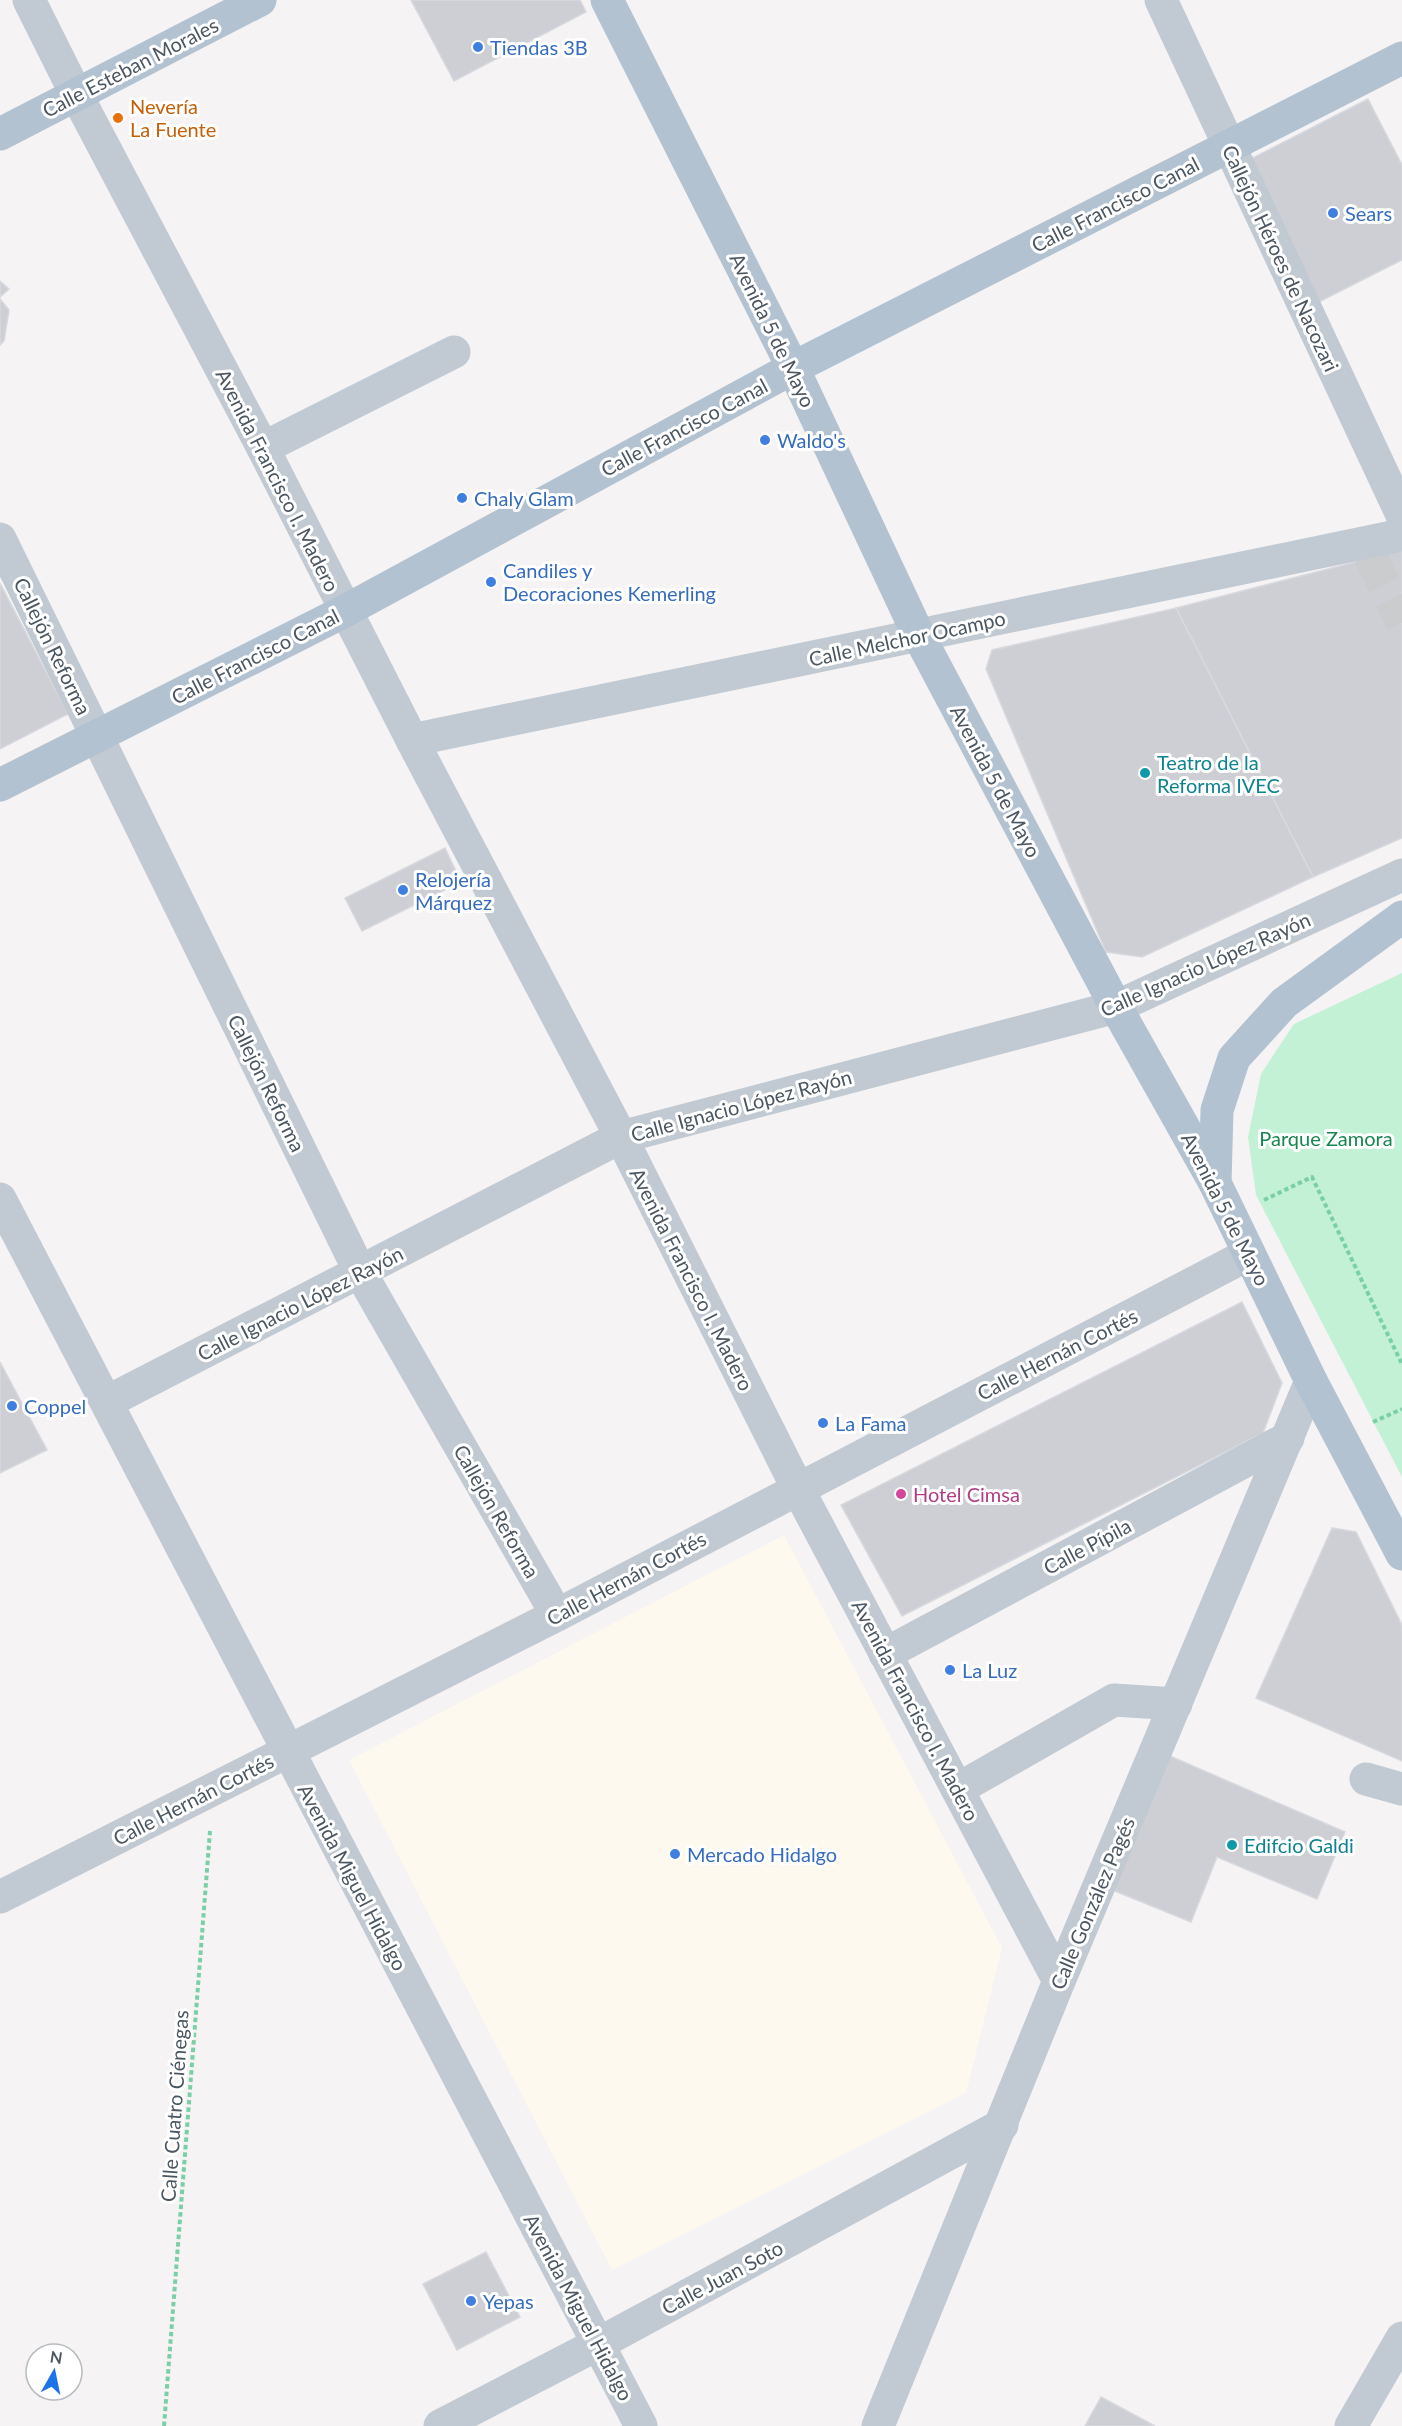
<svg xmlns="http://www.w3.org/2000/svg" width="1402" height="2426" font-family="Lato,sans-serif">
	<style>
		.commercial { fill: #fdf9ef }
		.green { fill: #c3f1d5 }
		.building { fill: #cdcfd5; stroke: #d7d9de; stroke-width: 1.5 }
		.lines { fill: none; stroke-linecap: round; stroke-linejoin: round }
		.minor-tunnel { stroke: #caccce; stroke-width: 33; stroke-dasharray: 33 16; stroke-linecap: butt }
		.path { stroke: #7ad0a6; stroke-width: 4; stroke-dasharray: 4.5 3; stroke-linecap: butt }
		.minor { stroke: #c1cad2; stroke-width: 33 }
		.major { stroke: #b3c2d1; stroke-width: 33 }
		.shop-dot { fill: #3f7fe0; stroke: #fff; stroke-width: 2 }
		.food-dot { fill: #e8710a; stroke: #fff; stroke-width: 2 }
		.culture-dot { fill: #0f9aa8; stroke: #fff; stroke-width: 2 }
		.hotel-dot { fill: #d1479c; stroke: #fff; stroke-width: 2 }
		.labels { text-anchor: middle; dominant-baseline: central; stroke-width: 6; stroke-linejoin: round; paint-order: stroke }
		.shop-label { font-size: 20px; fill: #366cbe; stroke: #fff; text-anchor: start }
		.street-label { font-size: 20px; fill: #4a5661; stroke: #fff }
		.food-label { font-size: 20px; fill: #c56008; stroke: #fff; text-anchor: start }
		.culture-label { font-size: 20px; fill: #0d838f; stroke: #fff; text-anchor: start }
		.park-label { font-size: 20px; fill: #17864f; stroke: #fff }
		.hotel-label { font-size: 20px; fill: #b23c85; stroke: #fff; text-anchor: start }
	</style>
	<rect width="100%" height="100%" fill="#f5f3f3"/>
	<path class="commercial" d="M784 1535 1002 1948 966 2093 612 2270 349 1760Z"/>
	<path class="green" d="M1402 973V1477L1256 1195 1248 1137 1261 1074 1294 1024Z"/>
	<g class="building">
		<path d="M411 0H580L586 12 454 81Z"/>
		<path d="M1368 99 1402 165V260L1311 306 1239 165Z"/>
		<path d="M0 281 9 289 0 297Z"/>
		<path d="M0 299 9 310 4 341 0 345Z"/>
		<path d="M1402 550V838L1313 877 1176 608Z"/>
		<path d="M0 583 68 714 0 749Z"/>
		<path d="M1176 608 1313 877 1142 957 1106 952 986 669 992 650Z"/>
		<path d="M445 848 461 882 362 931 345 898Z"/>
		<path d="M1242 1302 1282 1383 1263 1433 902 1616 841 1505Z"/>
		<path d="M0 1362 47 1450 0 1473Z"/>
		<path d="M1332 1528 1356 1532 1402 1625V1761L1256 1698Z"/>
		<path d="M1163 1753 1345 1832 1317 1899 1217 1857 1191 1922 1105 1887Z"/>
		<path d="M486 2252 520 2317 457 2350 423 2284Z"/>
		<path d="M1101 2397 1155 2426H1085Z"/>
	</g>
	<g class="lines">
		<path class="minor-tunnel" d="M1370 555 1402 623"/>
		<g class="path">
			<path d="M1264 1200 1312 1177 1402 1364"/>
			<path d="M1373 1422 1402 1409"/>
			<path d="M164 2426 210 1831"/>
		</g>
		<g class="minor">
			<path d="M29 0 76 94 263 448 412 740 621 1137 798 1489 1059 1981"/>
			<path d="M1161 0 1402 515"/>
			<path d="M263 448 454 352"/>
			<path d="M0 539 360 1272 557 1615"/>
			<path d="M412 740 1402 535"/>
			<path d="M0 1199 641 2426"/>
			<path d="M107 1402 621 1137 1116 1007 1402 875"/>
			<path d="M885 1654 1288 1438"/>
			<path d="M1366 1779 1402 1789"/>
			<path d="M958 1789 1114 1700 1176 1704"/>
			<path d="M0 1897 557 1615 1249 1254"/>
			<path d="M440 2426 598 2344 1002 2125"/>
			<path d="M878 2426 1059 1981 1311 1381"/>
			<path d="M1351 2426 1402 2338"/>
		</g>
		<g class="major">
			<path d="M607 0 793 368 919 636 1116 1007 1215 1183 1311 1381 1402 1554"/>
			<path d="M0 134 260 0"/>
			<path d="M0 785 345 611 793 368 1402 58"/>
			<path d="M1215 1183 1217 1110 1234 1058 1284 1003 1402 917"/>
		</g>
	</g>
	<g class="shop-dot">
		<circle cx="478" cy="47" r="6"/>
		<circle cx="1333" cy="213" r="6"/>
		<circle cx="765" cy="440" r="6"/>
		<circle cx="462" cy="498" r="6"/>
		<circle cx="491" cy="582" r="6"/>
		<circle cx="403" cy="890" r="6"/>
		<circle cx="12" cy="1406" r="6"/>
		<circle cx="823" cy="1423" r="6"/>
		<circle cx="950" cy="1670" r="6"/>
		<circle cx="675" cy="1854" r="6"/>
		<circle cx="471" cy="2301" r="6"/>
	</g>
	<circle class="food-dot" cx="118" cy="118" r="6"/>
	<g class="culture-dot">
		<circle cx="1145" cy="773" r="6"/>
		<circle cx="1232" cy="1845" r="6"/>
	</g>
	<circle class="hotel-dot" cx="901" cy="1494" r="6"/>
	<g class="labels">
		<g class="shop-label">
			<text x="490" y="47">Tiendas 3B</text>
			<text x="1345" y="213">Sears</text>
			<text x="777" y="440">Waldo's</text>
			<text x="474" y="498">Chaly Glam</text>
			<text x="503" y="570">Candiles y<tspan x="503" dy="23">Decoraciones Kemerling</tspan></text>
			<text x="415" y="879">Relojería<tspan x="415" dy="23">Márquez</tspan></text>
			<text x="24" y="1406">Coppel</text>
			<text x="835" y="1423">La Fama</text>
			<text x="962" y="1670">La Luz</text>
			<text x="687" y="1854">Mercado Hidalgo</text>
			<text x="483" y="2301">Yepas</text>
		</g>
		<g class="street-label">
			<text transform="translate(130 67) rotate(-27)">Calle Esteban Morales</text>
			<text transform="translate(1115 204) rotate(-27)">Calle Francisco Canal</text>
			<text transform="translate(1281 258) rotate(65)">Callejón Héroes de Nacozari</text>
			<text transform="translate(773 330) rotate(64)">Avenida 5 de Mayo</text>
			<text transform="translate(684 427) rotate(-28)">Calle Francisco Canal</text>
			<text transform="translate(278 480) rotate(63)">Avenida Francisco I. Madero</text>
			<text transform="translate(907 638) rotate(-12)">Calle Melchor Ocampo</text>
			<text transform="translate(53 646) rotate(64)">Callejón Reforma</text>
			<text transform="translate(255 656) rotate(-27)">Calle Francisco Canal</text>
			<text transform="translate(996 781) rotate(62)">Avenida 5 de Mayo</text>
			<text transform="translate(1205 964) rotate(-24)">Calle Ignacio López Rayón</text>
			<text transform="translate(267 1083) rotate(64)">Callejón Reforma</text>
			<text transform="translate(741 1105) rotate(-15)">Calle Ignacio López Rayón</text>
			<text transform="translate(1226 1209) rotate(63)">Avenida 5 de Mayo</text>
			<text transform="translate(692 1279) rotate(63)">Avenida Francisco I. Madero</text>
			<text transform="translate(300 1303) rotate(-27)">Calle Ignacio López Rayón</text>
			<text transform="translate(1057 1354) rotate(-27)">Calle Hernán Cortés</text>
			<text transform="translate(497 1511) rotate(60)">Callejón Reforma</text>
			<text transform="translate(1087 1546) rotate(-28)">Calle Pípila</text>
			<text transform="translate(626 1578) rotate(-28)">Calle Hernán Cortés</text>
			<text transform="translate(916 1710) rotate(62)">Avenida Francisco I. Madero</text>
			<text transform="translate(193 1799) rotate(-27)">Calle Hernán Cortés</text>
			<text transform="translate(353 1877) rotate(62)">Avenida Miguel Hidalgo</text>
			<text transform="translate(1092 1903) rotate(-67)">Calle González Pagés</text>
			<text transform="translate(174 2106) rotate(-86)">Calle Cuatro Ciénegas</text>
			<text transform="translate(722 2277) rotate(-28)">Calle Juan Soto</text>
			<text transform="translate(579 2307) rotate(62)">Avenida Miguel Hidalgo</text>
		</g>
		<g class="food-label">
			<text x="130" y="106">Nevería<tspan x="130" dy="23">La Fuente</tspan></text>
		</g>
		<g class="culture-label">
			<text x="1157" y="762">Teatro de la<tspan x="1157" dy="23">Reforma IVEC</tspan></text>
			<text x="1244" y="1845">Edifcio Galdi</text>
		</g>
		<g class="park-label">
			<text x="1326" y="1138">Parque Zamora</text>
		</g>
		<g class="hotel-label">
			<text x="913" y="1494">Hotel Cimsa</text>
		</g>
	</g>
	<g transform="translate(54 2372) rotate(9)"><circle r="28" fill="#ffffff" stroke="#b7bbc0" stroke-width="1.5"/>
	<path d="M0-4.5L10 22L0 15L-10 22Z" fill="#1a73e8"/>
	<text y="-9" font-size="16" font-weight="bold" text-anchor="middle" fill="#4a5661">N</text>
	</g>
</svg>
